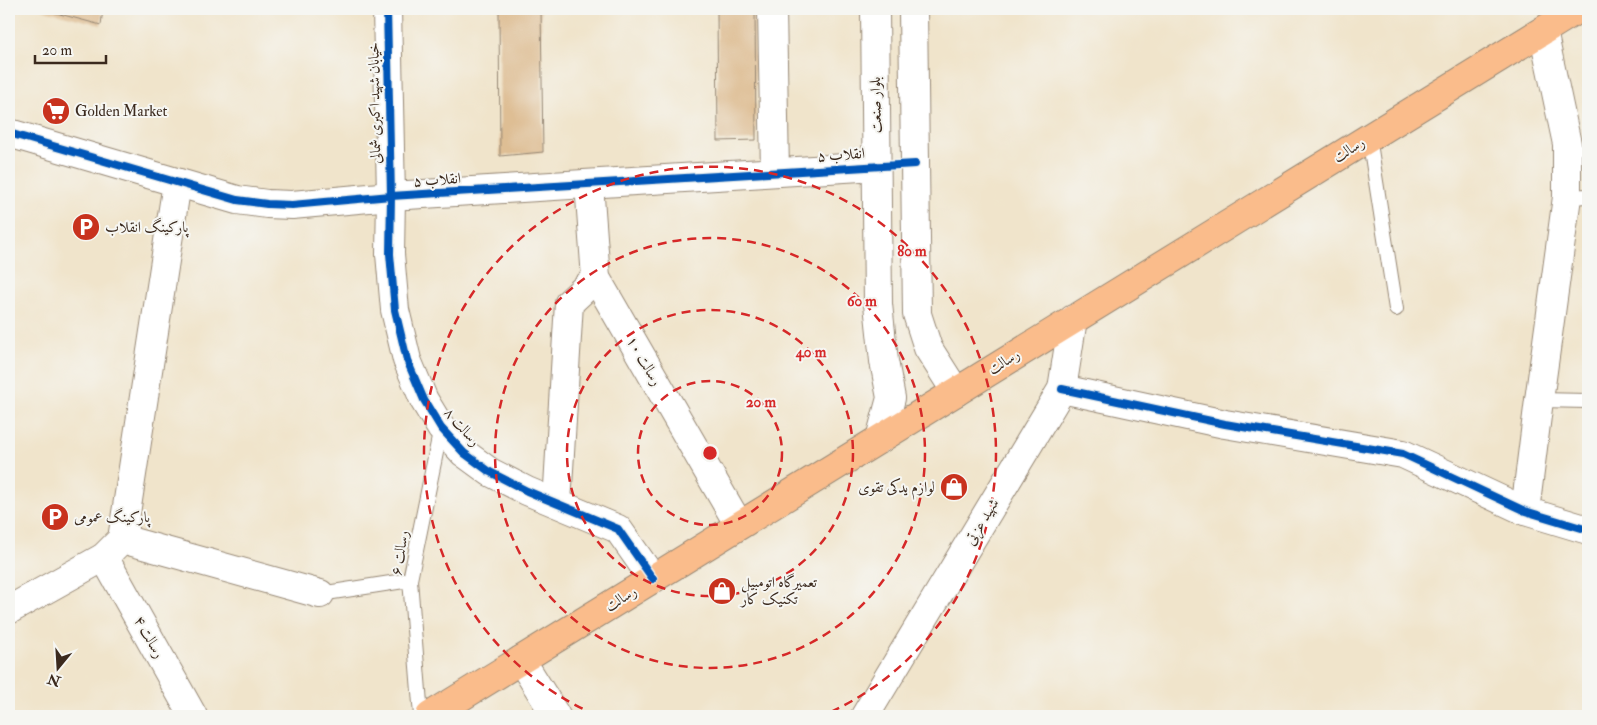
<svg xmlns="http://www.w3.org/2000/svg" width="1597" height="725" font-family="'IM FELL Double Pica',Amiri,serif">
	<style>
		.building { fill: #debe94 }
		.lines { fill: none; stroke-linecap: round; stroke-linejoin: round }
		.service-casing { stroke: #968774; stroke-width: 16 }
		.minor-casing { stroke: #968774; stroke-width: 30 }
		.tertiary-casing { stroke: #968774; stroke-width: 30 }
		.primary-casing { stroke: #968774; stroke-width: 30 }
		.service { stroke: #fff; stroke-width: 14 }
		.minor { stroke: #fff; stroke-width: 28 }
		.tertiary { stroke: #fff; stroke-width: 28 }
		.primary { stroke: #fabc8b; stroke-width: 28 }
		.cycleway-casing { stroke: #f6f6f2; stroke-width: 11 }
		.cycleway { stroke: #0057b8; stroke-width: 8 }
		.ring { fill: none; stroke: #d62828; stroke-width: 2.5; stroke-dasharray: 9 6 }
		.labels { text-anchor: middle; dominant-baseline: central; stroke-width: 4; stroke-linejoin: round; paint-order: stroke }
		.street-label { font-size: 15px; fill: #3b2a1e; stroke: #f6f6f2 }
		.poi-label { font-size: 15px; fill: #3b2a1e; stroke: #f6f6f2; text-anchor: start }
		.centre { fill: #d62828; stroke: #f6f6f2; stroke-width: 2.5 }
		.ring-label { font-size: 15px; text-anchor: middle; font-weight: bold; fill: #d62828; stroke: #f6f6f2; stroke-width: 4; stroke-linejoin: round; paint-order: stroke }
	</style>
	<rect width="100%" height="100%" fill="#f6f6f2"/>
	<filter id="ink" filterUnits="userSpaceOnUse"><feTurbulence type="fractalNoise" baseFrequency=".02" numOctaves="2"/><feDisplacementMap in="SourceGraphic" scale="10" xChannelSelector="R" yChannelSelector="G"/><feConvolveMatrix kernelMatrix="1 2 1 2 8 2 1 2 1" color-interpolation-filters="sRGB"/></filter>
	<filter id="wash" filterUnits="userSpaceOnUse"><feTurbulence type="fractalNoise" baseFrequency=".0096" numOctaves="4" result="noise"/><feDisplacementMap in="SourceGraphic" scale="20" xChannelSelector="R" yChannelSelector="G"/><feGaussianBlur stdDeviation="1.12" result="paint"/><feColorMatrix in="noise" values="0 0 0 0 0 0 0 0 0 0 0 0 0 0 0 0 0 1.4 0 .05"/><feComposite in="paint" operator="in"/></filter>
	<g filter="url(#wash)">
		<rect width="100%" height="100%" fill="#f0e4cb"/>
		<g id="blocks">
			<g class="building">
				<path d="M41 9H103L101 25Z"/>
				<path d="M499 9H541L543 152 500 156Z"/>
				<path d="M717 9H755L756 140 718 141Z"/>
			</g>
		</g>
	</g>
	<g filter="url(#ink)">
		<use href="#blocks" fill-opacity="0" stroke="#968774" stroke-width="1"/>
		<g class="lines">
			<defs>
				<g id="service">
					<path d="M1369 137 1396 309"/>
					<path d="M1567 197 1588 196"/>
					<path d="M1539 400 1588 401"/>
					<path d="M320 594 410 580"/>
					<path d="M421 716 410 580 441 428"/>
				</g>
				<g id="minor">
					<path d="M772 9 775 172"/>
					<path d="M9 133 237 200 267 204 292 205 391 196 877 166"/>
					<path d="M589 184 596 278 739 525"/>
					<path d="M391 196 390 254 395 310 407 360 424 400 441 428 464 453 490 472 527 491 618 529 653 579"/>
					<path d="M1062 389 1225 424 1403 454 1525 511 1588 530"/>
					<path d="M557 503 569 303 596 278"/>
					<path d="M1525 511 1539 400 1567 197V144L1543 31"/>
					<path d="M122 539 320 594"/>
					<path d="M104 557 193 716"/>
					<path d="M9 610 104 557 122 539 177 183"/>
					<path d="M521 660 556 716"/>
					<path d="M865 716 1062 389 1073 319"/>
				</g>
				<g id="tertiary">
					<path d="M387 9 391 196"/>
					<path d="M875 9 878 304 884 361 891 398 880 439"/>
					<path d="M913 9 917 314 928 348 956 392"/>
				</g>
				<path id="primary" d="M430 716 1578 9"/>
			</defs>
			<use href="#service" class="service-casing"/>
			<use href="#minor" class="minor-casing"/>
			<use href="#tertiary" class="tertiary-casing"/>
			<use href="#primary" class="primary-casing"/>
			<use href="#service" class="service"/>
			<use href="#minor" class="minor"/>
			<use href="#tertiary" class="tertiary"/>
			<use href="#primary" class="primary"/>
			<defs>
				<g id="cycleway">
					<path d="M387 9 391 196 390 254 395 310 407 360 424 400 441 428 464 453 490 472 527 491 618 529 653 579"/>
					<path d="M9 133 237 200 267 204 292 205 391 196 915 164"/>
					<path d="M1062 389 1225 424 1403 454 1525 511 1588 530"/>
				</g>
			</defs>
			<use href="#cycleway" class="cycleway-casing"/>
			<use href="#cycleway" class="cycleway"/>
		</g>
	</g>
	<g class="ring">
		<circle cx="710" cy="453" r="72"/>
		<circle cx="710" cy="453" r="143"/>
		<circle cx="710" cy="453" r="215"/>
		<path d="M596 715A286 286 0 1 1 824 715"/>
	</g>
	<defs>
		<symbol id="supermarket-disc" viewBox="-11 -11 22 22"><circle r="9.5" fill="#c8321e" stroke="#f6f6f2"/><path d="M-6-5.5h2.5l.6 2H6L4.5 2H-2.5L-4.4-4H-6ZM-1.5 3.2a1.3 1.3 0 1 0 .1 0ZM3 3.2a1.3 1.3 0 1 0 .1 0Z" fill="#fff"/></symbol>
		<symbol id="parking-disc" viewBox="-11 -11 22 22"><circle r="9.5" fill="#c8321e" stroke="#f6f6f2"/><path d="M-3.5-5.5H1a3.5 3.5 0 0 1 0 7H-1V5.5H-3.5ZM-1-3.4V-.6H.8a1.4 1.4 0 0 0 0-2.8Z" fill="#fff"/></symbol>
		<symbol id="shop-disc" viewBox="-11 -11 22 22"><circle r="9.5" fill="#c8321e" stroke="#f6f6f2"/><path d="M-5-2.5h2.3a2.7 3.5 0 0 1 5.4 0H5L5.5 6h-11ZM-1.5-2.5h3a1.5 2.3 0 0 0-3 0Z" fill="#fff"/></symbol>
	</defs>
	<g fill-rule="evenodd">
		<use href="#supermarket-disc" x="40" y="95" width="32" height="32"/>
		<use href="#parking-disc" x="70" y="211" width="32" height="32"/>
		<use href="#shop-disc" x="938" y="471" width="32" height="32"/>
		<use href="#parking-disc" x="39" y="501" width="32" height="32"/>
		<use href="#shop-disc" x="706" y="575" width="32" height="32"/>
	</g>
	<g class="labels">
		<g class="street-label">
			<text transform="translate(375 103) rotate(-91)">خیابان شهید اکبری شمالی</text>
			<text transform="translate(876 105) rotate(-91)">بلوار صنعت</text>
			<text transform="translate(1349 150) rotate(-32)">رسالت</text>
			<text transform="translate(841 155) rotate(-4)">انقلاب ۵</text>
			<text transform="translate(437 180) rotate(-4)">انقلاب ۵</text>
			<text transform="translate(644 361) rotate(60)">رسالت ۱۰</text>
			<text transform="translate(1004 362) rotate(-32)">رسالت</text>
			<text transform="translate(462 427) rotate(49)">رسالت ۸</text>
			<text transform="translate(982 522) rotate(-59)">شهید عزتی</text>
			<text transform="translate(400 553) rotate(-80)">رسالت ۶</text>
			<text transform="translate(621 599) rotate(-32)">رسالت</text>
			<text transform="translate(149 637) rotate(61)">رسالت ۴</text>
		</g>
		<g class="poi-label">
			<text x="75" y="111">Golden Market</text>
			<text x="105" y="227">پارکینگ انقلاب</text>
			<text x="935" y="487" text-anchor="end">لوازم یدکی تقوی</text>
			<text x="74" y="517">پارکینگ عمومی</text>
			<text x="741" y="582">تعمیرگاه اتومبیل<tspan x="741" dy="17">تکنیک کار</tspan></text>
		</g>
	</g>
	<circle cx="710" cy="453" r="8" class="centre"/>
	<g class="ring-label">
		<text x="912" y="256">80 m</text>
		<text x="862" y="306">60 m</text>
		<text x="811" y="357">40 m</text>
		<text x="761" y="407">20 m</text>
	</g>
	<rect width="1597" height="725" fill="none" stroke="#f6f6f2" stroke-width="30"/>
	<g transform="translate(58 668) rotate(198)" stroke="#f6f6f2" stroke-width="4" paint-order="stroke">
	<path d="M0-4L9 19L0 12L-9 19Z" fill="#3b2a1e"/>
	<text y="-8" font-size="14" font-weight="bold" text-anchor="middle" fill="#3b2a1e">N</text>
	</g>
	<path d="M35 55v8h71v-8" fill="none" stroke="#3b2a1e" stroke-width="2.5"/>
	<text x="42" y="55" font-size="15" fill="#3b2a1e" stroke="#f6f6f2" stroke-width="4" paint-order="stroke">20 m</text>
</svg>
